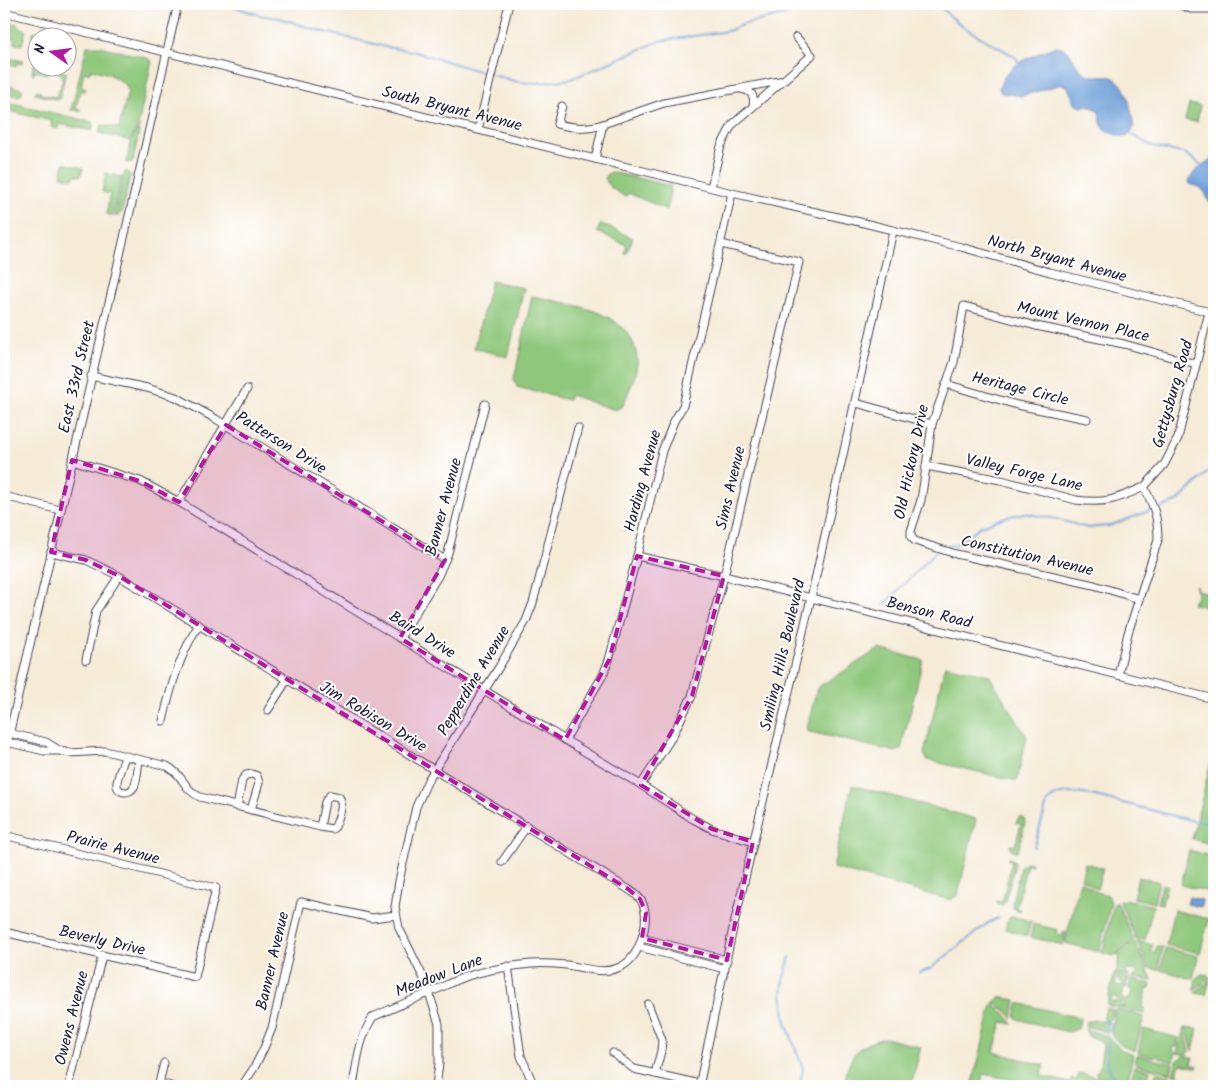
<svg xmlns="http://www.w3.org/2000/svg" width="1218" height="1090" font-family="Kalam,sans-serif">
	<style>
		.green { fill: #8fc87b; stroke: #58755b }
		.water { fill: #6fa0d9; stroke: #48618a }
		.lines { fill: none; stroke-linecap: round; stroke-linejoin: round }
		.stream { stroke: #6fa0d9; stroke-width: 2 }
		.minor-casing { stroke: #424052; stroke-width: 9 }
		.minor { stroke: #fff; stroke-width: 7 }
		.marked { fill: #b5179e; fill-opacity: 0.2; stroke: #b5179e; stroke-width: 4; stroke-dasharray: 10 6; stroke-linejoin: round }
		.labels { text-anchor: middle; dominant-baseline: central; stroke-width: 4; stroke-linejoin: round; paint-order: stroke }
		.street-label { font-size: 16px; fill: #22223b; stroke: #fff }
	</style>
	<rect width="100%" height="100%" fill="#fff"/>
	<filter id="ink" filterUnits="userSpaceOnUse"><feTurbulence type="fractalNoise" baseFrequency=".02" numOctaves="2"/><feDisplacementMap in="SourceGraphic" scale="10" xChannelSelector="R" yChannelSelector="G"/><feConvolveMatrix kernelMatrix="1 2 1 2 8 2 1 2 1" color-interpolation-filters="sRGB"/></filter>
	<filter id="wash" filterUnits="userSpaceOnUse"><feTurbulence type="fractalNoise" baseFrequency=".0096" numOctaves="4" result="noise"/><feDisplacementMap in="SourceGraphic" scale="20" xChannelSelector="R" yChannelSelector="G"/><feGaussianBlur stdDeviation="1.12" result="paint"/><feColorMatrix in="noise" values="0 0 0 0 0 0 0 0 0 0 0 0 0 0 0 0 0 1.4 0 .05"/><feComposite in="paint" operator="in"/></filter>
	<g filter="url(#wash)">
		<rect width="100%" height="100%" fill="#f5ebd7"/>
		<g class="green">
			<path d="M4 21 17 24 21 28 26 30 22 45 15 44V39L4 36Z"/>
			<path d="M44 31 65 37 38 38 37 44 33 43 31 48 30 45 33 32Z"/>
			<path d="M68 38 77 44 74 57 71 58 68 57Z"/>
			<path d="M87 46H100L147 58 152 61 138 126 130 141 99 133 102 125 119 128 128 91 125 84 109 74 91 69 89 73 84 72 81 87 86 89 85 91H80L76 108 80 109 81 111 71 110Z"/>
			<path d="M4 57 23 61 22 64 17 63 16 66 4 62Z"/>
			<path d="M34 64 37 65 38 68H47L48 70 47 74 35 71 33 75 32 71Z"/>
			<path d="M54 69 66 72 59 100 35 94 36 90 40 91V94L56 97 58 89H60L63 78H61V74L53 71Z"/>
			<path d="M4 84 22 89V94L18 96 4 93Z"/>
			<path d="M4 101 92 122 93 125 92 131 59 124 58 129 51 127 52 121 4 110Z"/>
			<path d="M1189 104 1200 106 1197 122 1185 120Z"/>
			<path d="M140 126 133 162 126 163 132 139Z"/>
			<path d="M64 163 83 168 81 176 74 175 73 179 61 176Z"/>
			<path d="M125 171 129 173 130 176 122 212 118 216H115Z"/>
			<path d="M611 172 671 186 667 210 628 193 625 197 609 186 605 179 606 175Z"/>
			<path d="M106 173 122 177 113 216 106 214 110 194 102 192Z"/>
			<path d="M602 224 633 238 626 254 624 253 627 245 597 232 600 225Z"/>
			<path d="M491 281 524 288 508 357 474 348Z"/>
			<path d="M532 296C568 304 633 310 637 358 638 374 628 392 623 406L615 410 570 395 568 400 517 387 514 379Z"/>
			<path d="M1196 585 1197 590 1214 594V609L1194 604 1192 605 1193 599 1195 602 1197 594 1195 589Z"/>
			<path d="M879 649 923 660 901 749 896 752 806 731 817 688Z"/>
			<path d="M945 665 989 675 1027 737 1017 781 927 760 924 754Z"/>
			<path d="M1214 749V845L1192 839Z"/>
			<path d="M852 785 976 819 958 895 950 900 833 868Z"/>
			<path d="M1019 817 1024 818 1025 823 1019 848 1017 851H1014L1010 848V845L1015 846 1021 824 1016 823Z"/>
			<path d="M1189 850 1214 857V893L1181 885Z"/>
			<path d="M1009 858 1014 860 1015 864 1005 902 1001 906 996 902 997 901 1002 902 1012 861 1007 859Z"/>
			<path d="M1025 862 1032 863V865L1027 864 1016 908 1021 910 1020 911 1013 908 1012 902 1020 867Z"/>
			<path d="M1085 863 1103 868 1097 889 1081 879Z"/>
			<path d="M1138 877 1159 882 1154 903 1133 898Z"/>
			<path d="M1080 881 1097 892 1108 895 1111 903 1099 952 1065 943Z"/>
			<path d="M1162 884 1167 885 1162 904 1157 903Z"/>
			<path d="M1125 899 1153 906 1145 940 1136 939 1119 900 1123 901Z"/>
			<path d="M1117 902 1134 940 1114 956 1102 953 1114 904Z"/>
			<path d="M1174 910 1209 919 1200 953 1166 945Z"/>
			<path d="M1010 917H1014L1031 921 1027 936 1005 929 1007 921Z"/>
			<path d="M1033 924 1058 930 1057 934 1059 936H1062L1063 933 1066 932 1063 945 1030 937Z"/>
			<path d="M1137 941 1153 945 1151 951 1155 952 1157 946 1163 947 1158 970 1149 968Z"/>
			<path d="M1135 942 1152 979 1151 981 1132 977 1137 975V972L1133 970 1126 971V974L1130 976 1116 973 1120 957 1116 955Z"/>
			<path d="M1166 948 1198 956 1193 979 1160 970Z"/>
			<path d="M1114 974 1129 978 1128 982 1122 983 1119 979 1115 982 1118 986 1127 984V988H1124L1121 998 1124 999 1123 1003 1115 997H1112L1111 1000 1113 1003 1118 1001 1123 1005 1122 1009 1107 1005Z"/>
			<path d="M1202 974 1208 975 1210 978 1194 990 1196 978Z"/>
			<path d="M1131 979 1151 984 1150 989H1147L1143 1007 1145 1008 1144 1014 1123 1009 1126 999 1129 1000 1132 990 1129 989Z"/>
			<path d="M1210 980 1206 995 1195 993V992Z"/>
			<path d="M1000 997 1016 1000 1012 1018 1007 1011 993 1003Z"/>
			<path d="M1018 1003 1080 1018 1078 1029 1068 1032 1017 1019 1015 1017Z"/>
			<path d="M992 1005 1005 1013 1013 1024 1002 1022 994 1052 1044 1065 1041 1076 1070 1083 1071 1078 1077 1080 1079 1073 1125 1084V1086H1020L1013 1085 1014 1080 983 1074 980 1086H972Z"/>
			<path d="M1106 1008 1113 1009V1016L1108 1021 1103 1019Z"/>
			<path d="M1115 1009 1144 1017 1135 1051 1122 1046 1111 1035C1112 1026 1115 1018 1115 1009Z"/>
			<path d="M1094 1019 1107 1023V1032L1085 1026 1086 1022 1089 1021H1093Z"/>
			<path d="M1187 1027 1198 1029 1193 1051 1186 1028Z"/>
			<path d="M1184 1028 1190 1051 1187 1055 1177 1053Z"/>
			<path d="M1085 1029 1107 1036 1122 1050 1133 1054 1128 1080 1126 1082 1096 1075V1071L1099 1070C1101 1061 1101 1054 1103 1045L1099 1040 1089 1037Z"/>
			<path d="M1143 1029 1179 1038 1177 1047H1174L1173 1050 1176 1053 1173 1062 1160 1058 1158 1055 1153 1057 1138 1053Z"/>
			<path d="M885 1038 921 1047 911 1086H843C851 1056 852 1046 885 1038Z"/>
			<path d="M1137 1055 1173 1064 1171 1073 1135 1064Z"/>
			<path d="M1184 1056 1193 1058 1191 1064 1198 1066 1197 1068 1182 1064C1178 1068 1177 1069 1179 1075L1173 1074 1177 1061Z"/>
			<path d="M1134 1066 1150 1070 1148 1078 1141 1075 1140 1079 1132 1077Z"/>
			<path d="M1156 1072 1170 1075 1167 1086 1160 1085 1162 1080H1154Z"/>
		</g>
		<g class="water">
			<path d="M1056 46C1075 49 1071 63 1085 73 1092 78 1100 75 1108 76 1129 80 1131 111 1134 128L1127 137C1118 136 1104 133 1101 123 1100 119 1100 114 1098 110L1088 105 1082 107 1075 104 1068 87 1062 84 1022 96 1001 93 999 89C1004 64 1035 55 1056 46Z"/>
			<path d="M1213 158 1214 159V206H1211C1203 191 1208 190 1190 184L1189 181C1193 171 1203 164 1213 158Z"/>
			<path d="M1189 897 1202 900 1201 907 1187 904Z"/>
		</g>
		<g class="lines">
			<g class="stream">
				<path d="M226 4 259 15 279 18 317 30 386 47 412 51 489 74"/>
				<path d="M938 4C959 28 985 39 1012 55L1016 58 1020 65"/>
				<path d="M493 75 518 82 538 83 571 79 660 41 728 31 745 24 784 15 806 4"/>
				<path d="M1129 133 1153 147 1186 154 1203 166"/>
				<path d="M1157 509 1177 502 1214 466"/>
				<path d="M942 547 957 544 981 526 1006 517 1024 513 1057 519 1087 528 1109 526 1152 510"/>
				<path d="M884 605 936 551"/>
				<path d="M1197 821 1214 823"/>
				<path d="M1034 847 1047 803C1058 789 1075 793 1091 795L1194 821"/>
				<path d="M790 957 784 977 782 993 786 1023 803 1068 800 1086"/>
				<path d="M919 973 930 969 988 923 998 918"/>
				<path d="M1104 1021 1111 1024 1109 1032"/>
				<path d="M1108 1041 1106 1061 1114 1079"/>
				<path d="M1109 1086 1113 1082"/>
			</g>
		</g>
	</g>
	<g filter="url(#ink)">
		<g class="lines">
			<defs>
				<g id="minor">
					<path d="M1178 4 1191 9H1214"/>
					<path d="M4 12 732 193 864 223 961 247 1050 272 1214 313"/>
					<path d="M741 89C752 91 755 96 753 106"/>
					<path d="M562 106 557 124C574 128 586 129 603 124"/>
					<path d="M478 129 509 4"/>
					<path d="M595 159 603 124 664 103 784 80"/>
					<path d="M711 187 721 146 732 125 812 55 796 37"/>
					<path d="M91 376 147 388 176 397 216 419 445 560"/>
					<path d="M946 384 1017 405 1087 419"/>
					<path d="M856 403 932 424"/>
					<path d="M72 460 140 481 179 502 565 740 641 785 693 819 712 829 753 842"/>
					<path d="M926 466 1001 480 1076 500C1106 504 1117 499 1144 487"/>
					<path d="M4 496 60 510"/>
					<path d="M179 502 247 389"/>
					<path d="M51 552 86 560 119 576 628 889C634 893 639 896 642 902 651 920 640 957 622 966 604 976 584 967 566 965 555 964 542 963 531 964 509 966 486 970 464 977 451 982 439 989 426 994 408 1002 390 1009 373 1017 359 1038 357 1062 353 1086"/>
					<path d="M637 556 724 576 1214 699"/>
					<path d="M1139 599 1094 585 956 554 915 541 911 537V531L921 500 924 481 932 424 954 362 964 306 1036 326 1124 344 1196 364"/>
					<path d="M400 638 438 576 448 553 485 404"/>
					<path d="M86 660 96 611 119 576"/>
					<path d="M1118 675 1128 633 1158 540C1158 518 1154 506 1144 487L1164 465 1178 438 1209 312"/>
					<path d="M268 710 287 680"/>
					<path d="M163 721C171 686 179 657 198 626"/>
					<path d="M9 733 46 742 59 750"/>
					<path d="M565 740 603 675 609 660 637 556 662 451 674 421 683 406 732 193"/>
					<path d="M7 742 44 751H60L70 753 105 751 167 766C184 775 183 789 200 797L320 827 325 802 330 795 339 797C345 805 338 818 335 827L332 829 320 827"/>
					<path d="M125 756C123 764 117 777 117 783 116 793 129 795 134 787 137 782 138 767 139 760"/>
					<path d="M4 757 178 4"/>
					<path d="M641 785 673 735 692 696 724 576 799 262 721 244"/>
					<path d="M237 807 242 780 246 775 252 774 257 776 259 783 251 810"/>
					<path d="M4 835 216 888 195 977 4 932"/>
					<path d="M502 862 527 826"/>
					<path d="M642 938 727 960"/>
					<path d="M639 947 725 969"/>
					<path d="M508 966 521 1056 534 1086"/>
					<path d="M648 1004 662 1040 661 1051 655 1074"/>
					<path d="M613 1053 634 1069 700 1084"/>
					<path d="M164 1063 159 1083 171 1086"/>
					<path d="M69 1086 102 956"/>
					<path d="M242 1086 254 1068 264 1048 272 1028 301 902 372 918 396 915"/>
					<path d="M436 1086 439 1064V1024L426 983 399 928 395 907 399 881 416 807 428 780 499 667 526 621 533 603 578 428"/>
					<path d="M699 1086 732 933 811 598 893 231"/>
				</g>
			</defs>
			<use href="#minor" class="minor-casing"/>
			<use href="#minor" class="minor"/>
		</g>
	</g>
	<path class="marked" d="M226 425 445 560 400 638 565 740 609 660 637 556 724 576 692 696 641 785 712 829 753 842 727 960 642 938 646 913 640 899 628 889 119 576 86 560 51 552 72 460 140 481 179 502Z"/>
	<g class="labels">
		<g class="street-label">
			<text transform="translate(452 109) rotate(14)">South Bryant Avenue</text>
			<text transform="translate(1057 259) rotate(15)">North Bryant Avenue</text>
			<text transform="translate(1083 322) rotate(13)">Mount Vernon Place</text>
			<text transform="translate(77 377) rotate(-77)">East 33rd Street</text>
			<text transform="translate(1020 389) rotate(14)">Heritage Circle</text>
			<text transform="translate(1173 394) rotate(-74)">Gettysburg Road</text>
			<text transform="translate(281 443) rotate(32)">Patterson Drive</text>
			<text transform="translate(912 462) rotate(-78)">Old Hickory Drive</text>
			<text transform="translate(1024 473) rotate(13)">Valley Forge Lane</text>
			<text transform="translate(643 481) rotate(-75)">Harding Avenue</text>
			<text transform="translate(731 488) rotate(-77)">Sims Avenue</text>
			<text transform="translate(444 507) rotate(-75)">Banner Avenue</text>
			<text transform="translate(1027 556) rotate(13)">Constitution Avenue</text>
			<text transform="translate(929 613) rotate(14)">Benson Road</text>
			<text transform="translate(422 635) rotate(32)">Baird Drive</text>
			<text transform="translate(783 655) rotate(-77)">Smiling Hills Boulevard</text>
			<text transform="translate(474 681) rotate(-59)">Pepperdine Avenue</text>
			<text transform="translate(373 717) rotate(31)">Jim Robison Drive</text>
			<text transform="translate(113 848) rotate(14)">Prairie Avenue</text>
			<text transform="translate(102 941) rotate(13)">Beverly Drive</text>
			<text transform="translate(273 961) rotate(-77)">Banner Avenue</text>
			<text transform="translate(439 976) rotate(-21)">Meadow Lane</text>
			<text transform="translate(72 1018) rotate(-76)">Owens Avenue</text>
		</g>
	</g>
	<rect width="1218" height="1090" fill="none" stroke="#fff" stroke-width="20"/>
	<g transform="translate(52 52) rotate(284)"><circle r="24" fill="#ffffff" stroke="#a7a7b1"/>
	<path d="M0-4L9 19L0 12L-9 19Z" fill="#b5179e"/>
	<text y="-8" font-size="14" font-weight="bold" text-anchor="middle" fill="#22223b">N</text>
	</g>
</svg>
